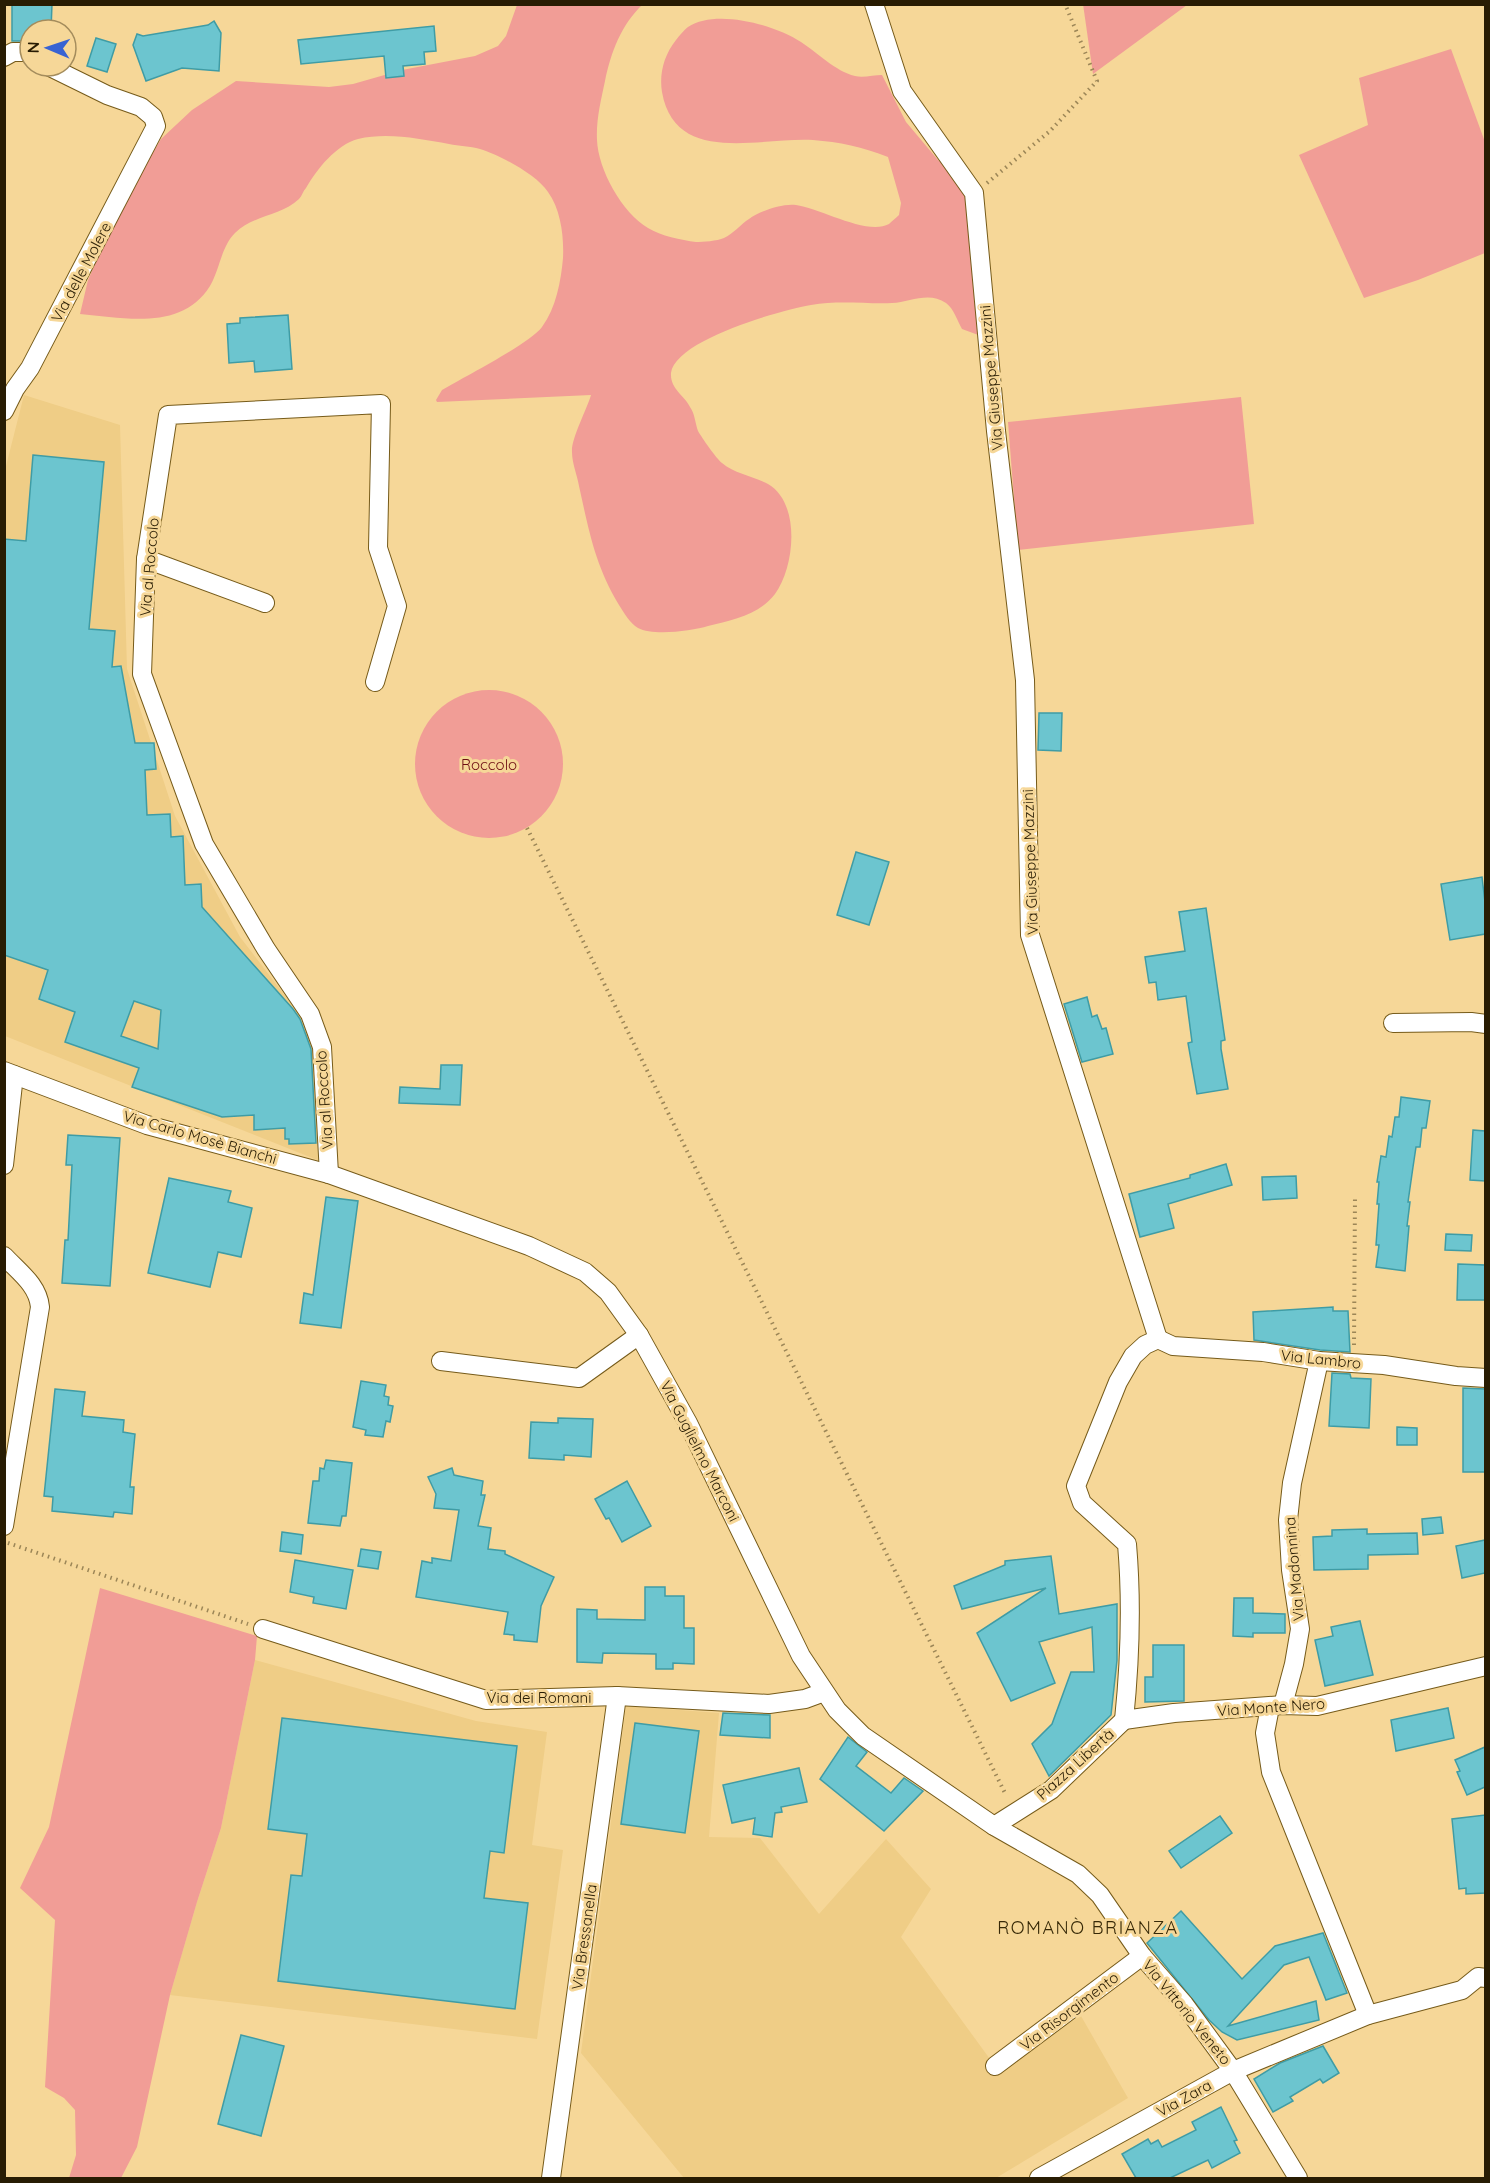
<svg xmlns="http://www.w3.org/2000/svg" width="1490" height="2183" font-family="Quicksand,sans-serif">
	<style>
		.built { fill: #efcd86 }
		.green { fill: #f19d96 }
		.building { fill: #6cc5cf; stroke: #3f9ca5; stroke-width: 1.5; fill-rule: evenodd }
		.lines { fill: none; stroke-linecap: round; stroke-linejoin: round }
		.minor-casing { stroke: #765b1a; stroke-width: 20 }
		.path { stroke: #9c8657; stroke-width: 4; stroke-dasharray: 1.5 4.5; stroke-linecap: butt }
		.minor { stroke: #fff; stroke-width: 18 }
		.labels { text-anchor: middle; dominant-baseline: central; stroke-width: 6; stroke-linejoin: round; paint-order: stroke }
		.street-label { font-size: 15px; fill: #281c03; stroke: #f6d798 }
		.park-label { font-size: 15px; fill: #6d0c12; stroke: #f6d798 }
		.quarter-label { font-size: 18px; letter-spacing: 1.5px; fill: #372907; stroke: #f6d798 }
	</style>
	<rect width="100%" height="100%" fill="#f6d798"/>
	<g class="built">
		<path d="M24 395 120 425 127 669 175 816 240 937 316 1036 320 1161 5 1036 4 474Z"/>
		<path d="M255 1660 476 1721 547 1732 532 1845 563 1850 537 2039 170 1995 197 1902 221 1828Z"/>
		<path d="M626 1706 719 1713 709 1837 760 1838 819 1914 886 1839 931 1889 901 1937 995 2066 1081 2016 1128 2098 996 2178H684L581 2053Z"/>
	</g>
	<g class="green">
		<path d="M643 4C621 25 611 52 605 81 601 100 596 120 597 140 598 169 622 213 648 228 661 236 681 240 696 242 703 242 717 241 724 238 733 234 741 224 749 219 760 211 783 203 796 205 820 208 867 236 889 224 892 221 896 218 899 215L901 203 888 157C863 147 839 142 813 140 759 137 675 166 662 92 659 74 664 55 676 40 679 36 684 30 688 27 716 8 775 25 801 42 818 53 835 71 855 76 863 78 874 75 882 75L906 122 938 160 953 172 968 196 981 336 962 329C957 320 954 309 946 303 929 291 910 302 892 303 865 304 838 300 811 305 781 310 675 340 671 373 670 389 684 395 690 407 695 414 695 423 698 431 702 438 716 458 722 463 735 474 753 476 768 484 801 503 795 567 775 594 759 615 732 620 708 626 692 631 653 636 638 628 630 623 624 613 619 605 595 565 589 531 579 486 577 475 572 463 572 452 571 439 587 409 591 395L437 402 436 400 442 390C464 377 529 344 542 327 556 308 561 281 563 258 564 237 561 210 548 192 537 175 500 155 480 149 470 146 459 146 449 144 420 139 388 132 358 139 336 145 317 169 306 188 303 191 302 196 299 199 281 216 253 215 235 233 221 247 220 269 210 286 182 331 125 318 80 314L88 280 117 213 161 139 192 110 236 81 329 87 353 84 402 70 475 56 498 46 506 36 517 5Z"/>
		<path d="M1083 4H1187V5L1093 74Z"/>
		<path d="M1451 49 1485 142V253L1418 280 1364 298 1299 155 1368 125 1359 78Z"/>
		<path d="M1241 397 1254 524 1018 550 1008 422Z"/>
		<circle cx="489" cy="764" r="74"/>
		<path d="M100 1588 257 1636 255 1660 221 1828 197 1902 170 1995 137 2147 121 2178H69L76 2155 75 2110 64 2098 45 2087 55 1920 20 1888 49 1827Z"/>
	</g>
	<g class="building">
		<path d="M12 4H52L51 30H30V41H12Z"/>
		<path d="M214 21 221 33 219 71 182 68 146 81 133 45 137 34 143 36 208 25Z"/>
		<path d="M434 26 436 51 424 52 425 64 403 66 404 76 386 78 384 56 301 64 298 40Z"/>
		<path d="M96 38 116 44 107 72 87 66Z"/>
		<path d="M288 315 292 369 255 372 254 361 229 363 227 324 240 323V318Z"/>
		<path d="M33 455 104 462 89 629 115 631 112 667 121 666 135 743H154L156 769 145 770 147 815 170 814 171 837 183 836 185 885 201 884 202 907 293 1009 300 1019 311 1049 316 1143 289 1144V1139H285V1128L254 1130V1115L222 1117 132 1087 139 1068 65 1042 75 1012 39 999 48 970 4 955V539L26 541ZM134 1001 161 1010 158 1049 121 1036Z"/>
		<path d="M1039 713H1062L1061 751 1038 750Z"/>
		<path d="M856 852 889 862 869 925 837 915Z"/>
		<path d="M1482 877 1485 902V934L1450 940 1441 884Z"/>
		<path d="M1206 908 1225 1040 1221 1041V1049L1228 1089 1197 1094 1188 1043 1192 1042 1186 996 1158 1000 1156 982 1149 983 1145 957 1185 951 1179 912Z"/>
		<path d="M1087 997 1092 1017 1097 1015 1102 1029 1106 1028 1113 1054 1082 1062 1064 1004Z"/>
		<path d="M441 1065H462L460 1105 399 1103 400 1087 440 1089Z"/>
		<path d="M1401 1097 1430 1101 1426 1128H1422L1420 1147H1416L1413 1167 1408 1202H1410L1407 1226H1409L1405 1271 1376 1267 1379 1245H1376L1379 1204H1377L1379 1182H1377L1381 1156 1386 1157 1389 1136 1392 1137 1395 1117H1399Z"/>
		<path d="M1473 1130 1485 1131V1181L1470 1180Z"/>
		<path d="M68 1135 120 1138 110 1286 62 1283 65 1240H68L72 1165H66Z"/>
		<path d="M1226 1164 1232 1185 1168 1204 1174 1228 1140 1237 1129 1194 1190 1178V1175Z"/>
		<path d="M1296 1176 1297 1198 1263 1200 1262 1177Z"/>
		<path d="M169 1178 231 1191 228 1202 252 1208 241 1257 218 1252 210 1287 148 1273Z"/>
		<path d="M326 1197 358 1201 341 1328 300 1323 304 1293 313 1295Z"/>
		<path d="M1446 1234 1472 1235 1471 1251 1445 1250Z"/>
		<path d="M1458 1264 1485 1265V1300H1457Z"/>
		<path d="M1333 1307V1311H1348L1350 1352 1320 1350 1254 1340 1253 1312Z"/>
		<path d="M1332 1373 1350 1374 1351 1378 1371 1379 1369 1428 1329 1426Z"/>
		<path d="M361 1381 386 1385 384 1396 389 1397 388 1405 393 1406 390 1422 386 1421 383 1437 365 1435 366 1430 353 1427Z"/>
		<path d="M1463 1388 1485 1389V1472H1463Z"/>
		<path d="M55 1389 85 1392 82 1416 124 1420 123 1432 135 1434 130 1487H134L132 1514 114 1512 113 1517 52 1511 53 1497 44 1496Z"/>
		<path d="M558 1418 593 1419 591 1457 564 1455V1460L529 1458 531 1422 558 1423Z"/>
		<path d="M1397 1427 1417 1428V1445H1397Z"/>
		<path d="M326 1460 352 1463 346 1516H342L340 1526 308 1523 313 1481H319L320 1468 324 1469Z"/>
		<path d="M452 1468 454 1475 483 1481 481 1495H485L478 1526 491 1528 488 1549 505 1551V1554L554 1577 541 1606 537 1642 514 1640V1635L504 1634 508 1612 416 1597 422 1561 432 1563V1558L451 1561 459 1510 434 1508 436 1494 428 1477Z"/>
		<path d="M627 1481 651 1526 622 1542 609 1518 606 1519 595 1499Z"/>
		<path d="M1441 1517 1443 1533 1423 1535 1422 1519Z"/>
		<path d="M1367 1529V1534L1417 1533 1418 1554 1368 1555V1569L1314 1570 1313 1537 1332 1536V1530Z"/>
		<path d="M282 1532 303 1535 301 1554 280 1551Z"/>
		<path d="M1485 1540V1573L1462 1578 1456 1546Z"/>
		<path d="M361 1549 381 1552 378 1569 358 1566Z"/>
		<path d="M1051 1556 1059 1614 1117 1604V1660L1111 1715 1049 1776 1032 1744 1052 1724 1071 1672H1094L1092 1627 1039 1642 1055 1683 1011 1701 977 1633 1046 1588 962 1609 954 1586 1005 1565V1561Z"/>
		<path d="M295 1560 353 1570 346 1609 313 1603 314 1597 290 1592Z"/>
		<path d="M645 1587H665V1596H684V1628H694V1664L673 1663V1669H656V1654L603 1653 602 1663 577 1662V1609L597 1610V1619L645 1620Z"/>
		<path d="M1234 1598H1253V1613L1285 1614V1633H1253V1637L1233 1636Z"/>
		<path d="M1360 1621 1373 1675 1325 1686 1315 1640 1333 1636 1331 1627Z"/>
		<path d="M1153 1645H1184V1701L1145 1702V1677H1153Z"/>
		<path d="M1448 1708 1454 1738 1396 1751 1391 1720Z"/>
		<path d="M723 1713 770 1715V1738L720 1735Z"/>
		<path d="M282 1718 517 1746 504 1853 490 1851 484 1898 528 1903 515 2009 278 1981 291 1875 302 1876 307 1834 268 1829Z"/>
		<path d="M635 1723 699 1731 685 1833 621 1824Z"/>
		<path d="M848 1737 867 1752 856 1766 891 1793 904 1778 923 1791 884 1831 820 1779Z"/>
		<path d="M1485 1747V1787L1467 1795 1457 1772 1460 1771 1455 1760Z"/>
		<path d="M799 1768 807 1802 781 1807 782 1812 775 1813 772 1837 753 1834 755 1818 732 1823 723 1785Z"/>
		<path d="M1485 1815V1893L1466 1894V1888L1459 1889 1452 1819Z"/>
		<path d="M1220 1816 1232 1833 1181 1868 1169 1851Z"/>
		<path d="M1181 1911 1242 1979 1275 1946 1323 1933 1347 1993 1326 2000 1309 1957 1284 1965 1228 2026 1316 2001 1319 2020 1237 2040 1222 2032 1209 2020 1147 1943Z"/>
		<path d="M241 2035 284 2046 261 2136 218 2124Z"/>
		<path d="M1323 2046 1339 2073 1323 2083 1320 2079 1290 2097 1293 2101 1273 2112 1254 2079 1280 2063Z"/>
		<path d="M1221 2107 1237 2140 1234 2141 1240 2153 1212 2168 1208 2160 1170 2178H1136L1122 2154 1148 2139 1151 2144 1158 2140 1162 2147 1196 2130 1192 2122Z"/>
	</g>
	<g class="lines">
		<defs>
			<g id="minor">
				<path d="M874 4 902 91 974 193 996 431 1025 680 1030 935 1158 1339"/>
				<path d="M4 57 13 52H28L30 53"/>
				<path d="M4 411 15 389 30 368 156 126 153 117 141 107 107 95 48 66"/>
				<path d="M146 559 265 603"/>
				<path d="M1393 1023 1471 1022 1486 1024"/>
				<path d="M4 1071 147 1125 329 1174 529 1246 585 1272 608 1292 639 1335 688 1423 801 1656 837 1710 863 1736 994 1826 1078 1874 1100 1895 1142 1956 1184 2004 1233 2071 1298 2178"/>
				<path d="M4 1165 14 1075"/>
				<path d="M329 1174 322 1047 310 1014 266 949 204 844 142 674 146 559 168 415 381 404 378 548 397 606 375 682"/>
				<path d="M4 1256C19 1272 38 1285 40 1307L4 1526"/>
				<path d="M1158 1339 1173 1346 1263 1352 1319 1361 1384 1365 1456 1376 1486 1378"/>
				<path d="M441 1361 579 1378 639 1335"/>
				<path d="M263 1629 486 1700 617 1696 769 1704 805 1699 824 1692"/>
				<path d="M1283 1705 1294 1664 1300 1629 1291 1570 1288 1520 1292 1483 1319 1361"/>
				<path d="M1270 1707 1265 1733 1271 1772 1368 2015"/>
				<path d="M1124 1720C1130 1662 1132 1602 1127 1544L1082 1503 1076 1486 1118 1382 1133 1356 1145 1345 1158 1339"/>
				<path d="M1124 1720 1174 1713 1283 1705 1317 1706 1486 1666"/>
				<path d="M994 1826 1051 1790 1124 1720"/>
				<path d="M995 2066 1142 1956"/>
				<path d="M551 2178 617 1696"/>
				<path d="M1039 2178 1233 2071 1368 2015 1462 1990 1478 1977 1486 1978"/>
			</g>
		</defs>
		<use href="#minor" class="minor-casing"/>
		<g class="path">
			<path d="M987 183 1050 131 1097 81 1065 4"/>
			<path d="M527 828 1005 1793"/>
			<path d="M1354 1345 1355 1196"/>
			<path d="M8 1543 248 1624"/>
		</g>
		<use href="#minor" class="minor"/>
	</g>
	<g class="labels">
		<g class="street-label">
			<text transform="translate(81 272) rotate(-62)">Via delle Molere</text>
			<text transform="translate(991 378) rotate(-95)">Via Giuseppe Mazzini</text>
			<text transform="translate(149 567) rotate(-85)">Via al Roccolo</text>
			<text transform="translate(1030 862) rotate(-92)">Via Giuseppe Mazzini</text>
			<text transform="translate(324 1100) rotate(-94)">Via al Roccolo</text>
			<text transform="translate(200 1137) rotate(16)">Via Carlo Mosè Bianchi</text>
			<text transform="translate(1321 1359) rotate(6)">Via Lambro</text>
			<text transform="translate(700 1451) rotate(63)">Via Guglielmo Marconi</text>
			<text transform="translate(1294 1569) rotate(-95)">Via Madonnina</text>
			<text x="539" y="1697">Via dei Romani</text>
			<text transform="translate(1271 1707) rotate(-4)">Via Monte Nero</text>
			<text transform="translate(1075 1764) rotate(-42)">Piazza Libertà</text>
			<text transform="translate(584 1937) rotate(-82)">Via Bressanella</text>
			<text transform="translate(1069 2011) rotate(-37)">Via Risorgimento</text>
			<text transform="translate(1187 2012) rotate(51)">Via Vittorio Veneto</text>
			<text transform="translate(1184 2098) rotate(-29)">Via Zara</text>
		</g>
		<g class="park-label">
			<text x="489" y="764">Roccolo</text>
		</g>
		<g class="quarter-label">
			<text x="1088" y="1927">ROMANÒ BRIANZA</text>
		</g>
	</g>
	<rect width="1490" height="2183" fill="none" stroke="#281c03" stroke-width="12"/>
	<g transform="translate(48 48) rotate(272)"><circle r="28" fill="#f6d798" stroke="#a48c5c" stroke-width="1.5"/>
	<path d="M0-4.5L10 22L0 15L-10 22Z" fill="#3863d3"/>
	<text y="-9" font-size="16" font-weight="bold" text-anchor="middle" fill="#281c03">N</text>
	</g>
</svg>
